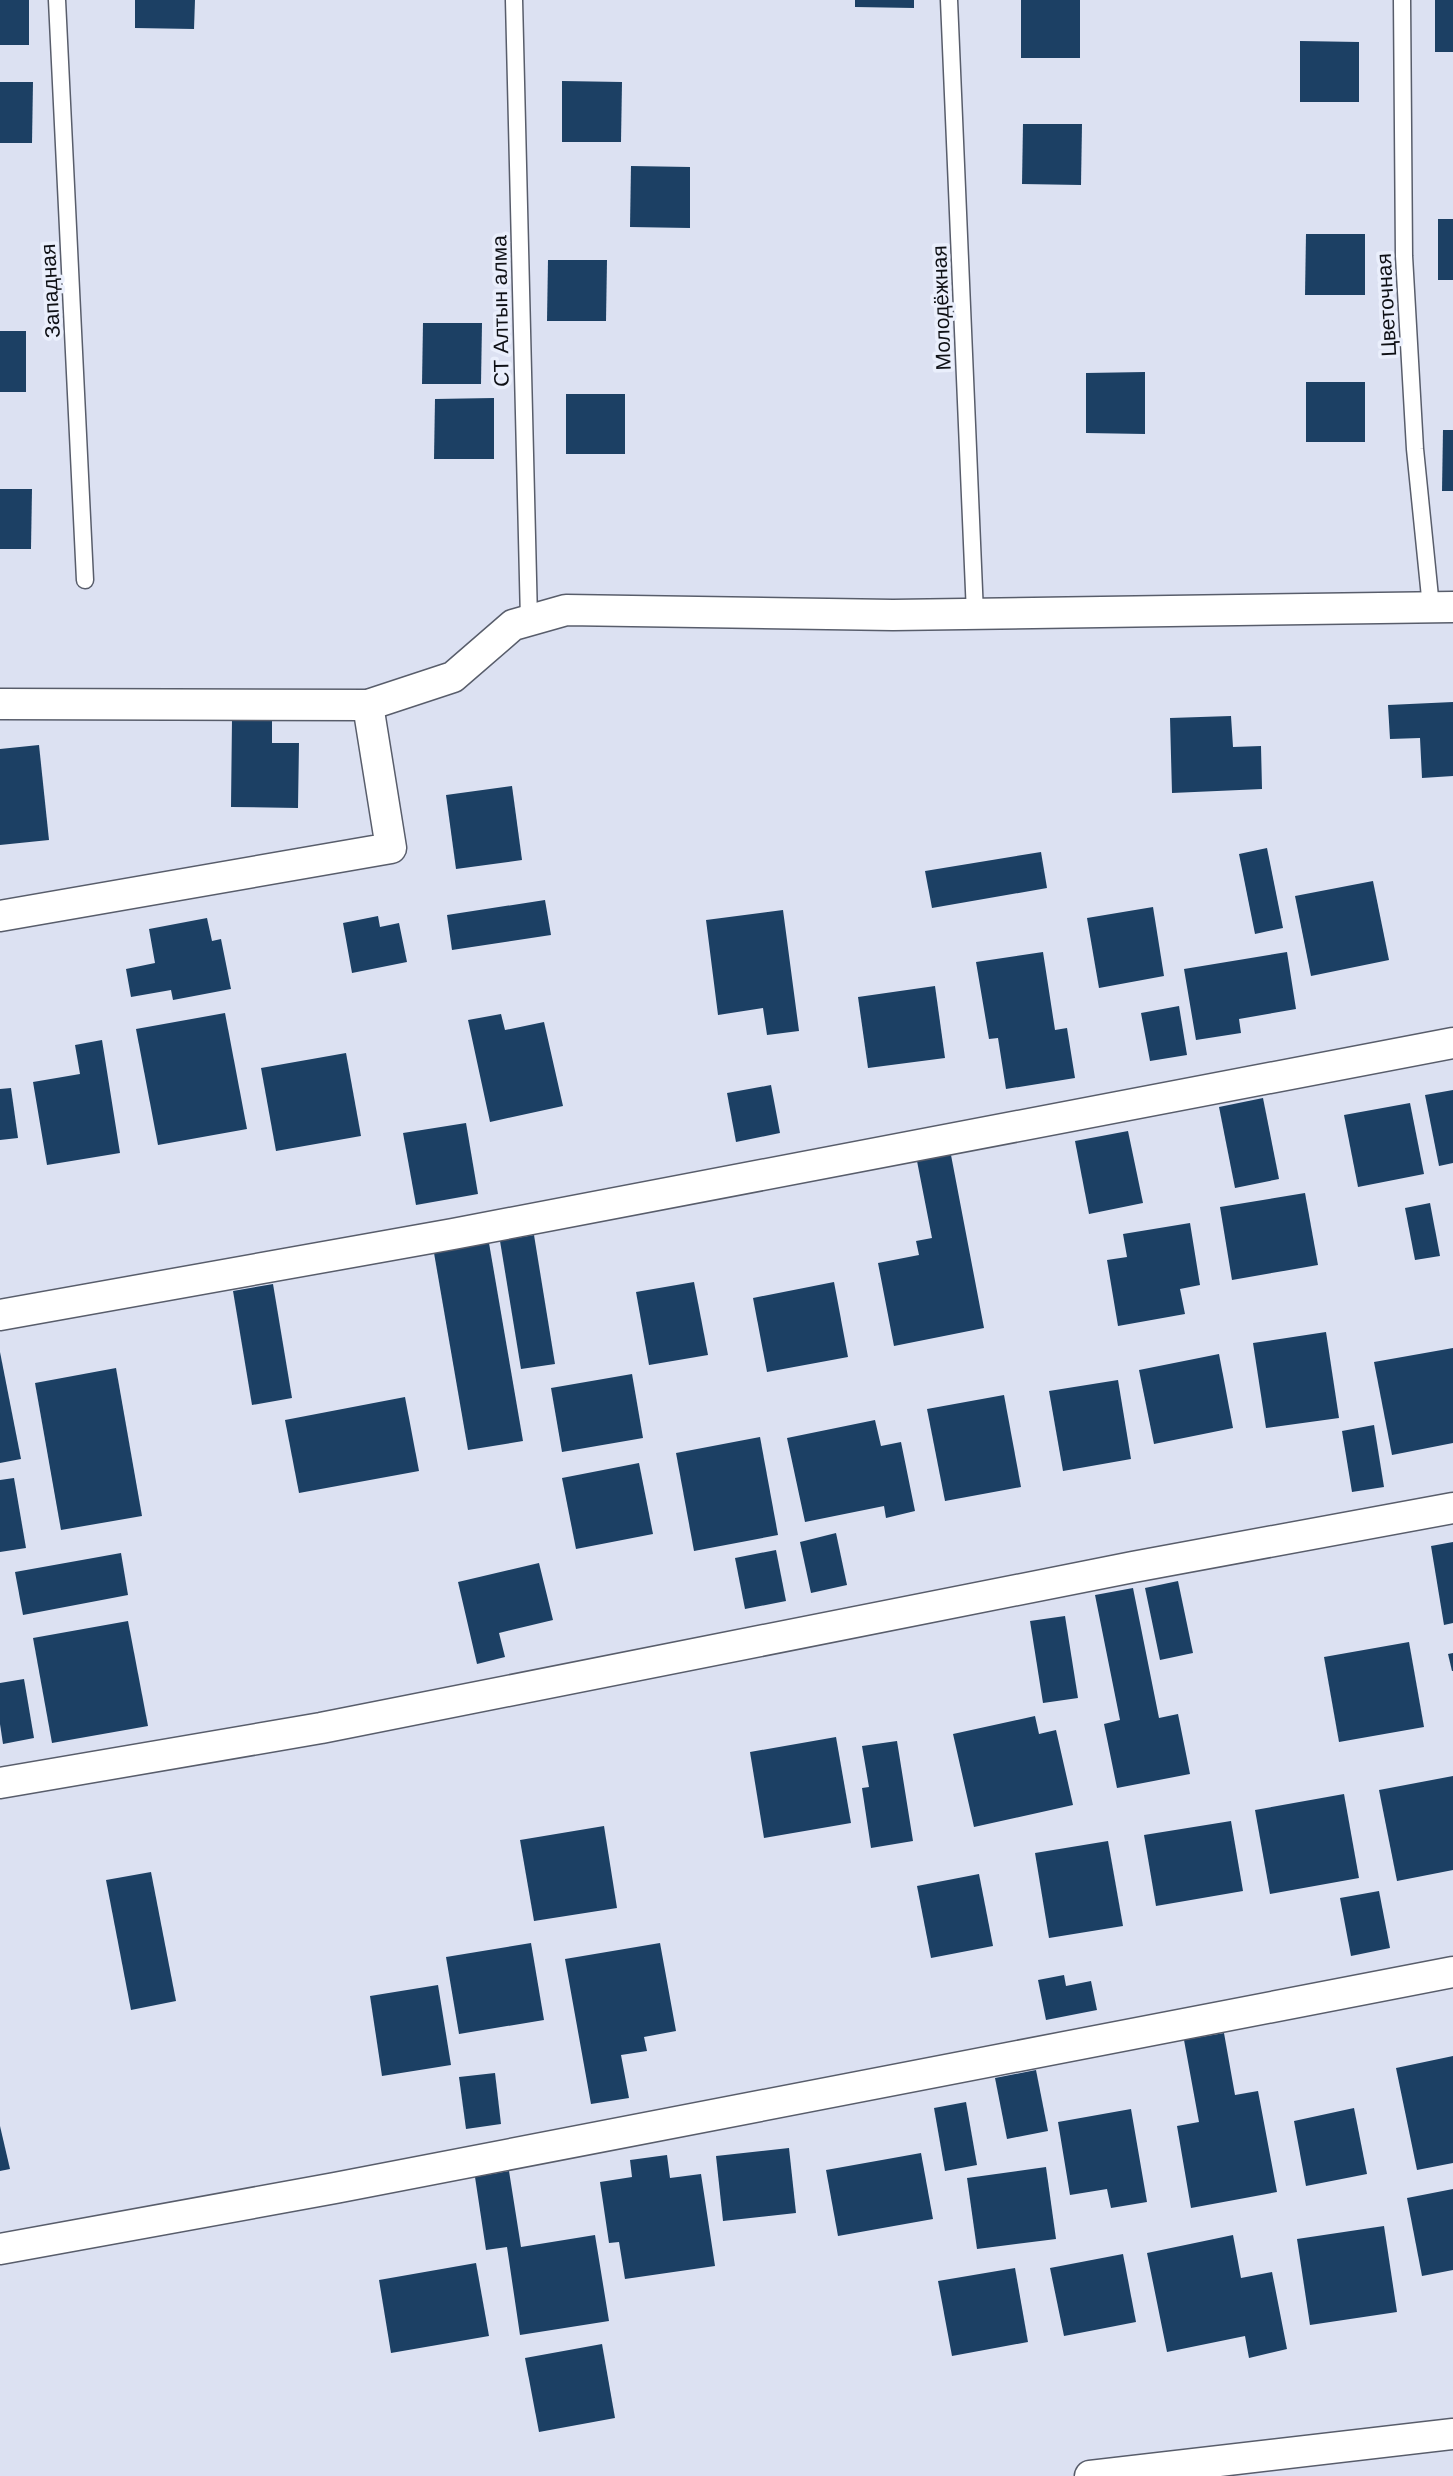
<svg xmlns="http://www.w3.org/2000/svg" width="1453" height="2476" font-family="Arial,sans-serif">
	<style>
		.building { fill: #1c4064 }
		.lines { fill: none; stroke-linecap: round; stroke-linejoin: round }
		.service-casing { stroke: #585d6b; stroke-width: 19 }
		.minor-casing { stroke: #585d6b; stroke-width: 33 }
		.service { stroke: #fff; stroke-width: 16 }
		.minor { stroke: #fff; stroke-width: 30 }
		.labels { text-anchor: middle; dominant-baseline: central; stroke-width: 7; stroke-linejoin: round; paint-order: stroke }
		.street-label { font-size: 21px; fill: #0f1116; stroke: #eaeffc }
	</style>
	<rect width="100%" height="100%" fill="#dce1f2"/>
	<g class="building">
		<rect x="0" y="0" width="29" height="45"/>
		<path d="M135 0H195L194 29 135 28Z"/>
		<path d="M855 0H914V8L855 7Z"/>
		<rect x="1021" y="0" width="59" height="58"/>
		<rect x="1435" y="0" width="18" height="52"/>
		<path d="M1300 41 1359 42V102H1300Z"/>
		<path d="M562 81 622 82 621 142H562Z"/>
		<path d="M0 82H33L32 143H0Z"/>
		<path d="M1023 124H1082L1081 185 1022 184Z"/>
		<path d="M631 166 690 167V228L630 227Z"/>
		<rect x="1438" y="219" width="15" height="61"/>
		<path d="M1306 234H1365V295H1305Z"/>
		<path d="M548 260H607L606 321H547Z"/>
		<path d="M423 323H482L481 384H422Z"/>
		<rect x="0" y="331" width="26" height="61"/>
		<path d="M1145 372V434L1086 433V373Z"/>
		<rect x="1306" y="382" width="59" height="60"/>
		<rect x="566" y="394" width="59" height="60"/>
		<path d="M494 398V459H434L435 399Z"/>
		<path d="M1443 430H1453V491H1442Z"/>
		<path d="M0 489H32L31 549H0Z"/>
		<path d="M1453 702V776L1422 778 1420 738 1390 739 1388 705Z"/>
		<path d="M1231 716 1233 747 1261 746 1262 789 1172 793 1170 718Z"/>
		<path d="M232 719 272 720V743H299L298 808 231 807Z"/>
		<path d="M39 745 49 840 0 845V749Z"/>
		<path d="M512 786 522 860 456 869 446 795Z"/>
		<path d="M1267 848 1283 928 1255 934 1239 854Z"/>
		<path d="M1041 852 1047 888 932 908 925 871Z"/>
		<path d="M1373 881 1389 960 1311 976 1295 896Z"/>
		<path d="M545 900 551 935 452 950 447 915Z"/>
		<path d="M1153 907 1164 976 1099 988 1087 918Z"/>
		<path d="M783 910 799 1031 767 1035 763 1008 718 1015 706 920Z"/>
		<path d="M378 916 380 927 399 923 407 962 352 973 343 923Z"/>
		<path d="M207 918 212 941 221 939 231 989 173 1000 171 990 131 997 126 969 155 963 149 929Z"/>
		<path d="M1043 952 1055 1030 1067 1028 1075 1078 1006 1089 998 1038 989 1039 976 962Z"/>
		<path d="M1287 952 1296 1009 1239 1019 1241 1033 1196 1040 1184 969Z"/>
		<path d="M935 986 945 1058 868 1068 858 997Z"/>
		<path d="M1179 1006 1187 1055 1150 1061 1141 1013Z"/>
		<path d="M225 1013 247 1129 158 1145 136 1029Z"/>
		<path d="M501 1014 505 1030 544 1022 563 1106 490 1122 468 1020Z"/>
		<path d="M102 1040 120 1153 47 1165 33 1082 80 1074 75 1045Z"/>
		<path d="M346 1053 361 1136 276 1151 261 1068Z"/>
		<path d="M771 1085 780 1133 736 1142 727 1093Z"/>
		<path d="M11 1088 18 1138 0 1140V1089Z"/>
		<path d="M1453 1090V1163L1439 1166 1425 1095Z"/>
		<path d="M1263 1098 1279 1179 1235 1188 1219 1107Z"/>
		<path d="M1410 1103 1424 1174 1358 1187 1344 1115Z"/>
		<path d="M466 1123 478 1194 416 1205 403 1133Z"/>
		<path d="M1128 1131 1143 1203 1089 1214 1075 1141Z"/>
		<path d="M951 1155 984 1328 894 1346 878 1263 919 1255 916 1241 932 1238 917 1161Z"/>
		<path d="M1305 1193 1318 1265 1232 1280 1220 1207Z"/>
		<path d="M1430 1203 1440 1256 1415 1260 1405 1208Z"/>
		<path d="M1190 1223 1200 1285 1180 1289 1185 1314 1118 1326 1107 1260 1127 1257 1123 1234Z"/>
		<path d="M534 1235 555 1364 521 1369 500 1241Z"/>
		<path d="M489 1243 523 1441 468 1450 434 1253Z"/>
		<path d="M694 1282 708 1355 649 1365 636 1292Z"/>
		<path d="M834 1282 848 1357 767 1372 753 1298Z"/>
		<path d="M273 1284 292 1398 252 1405 233 1291Z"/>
		<path d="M1326 1332 1339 1418 1266 1428 1253 1343Z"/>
		<path d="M1453 1348V1443L1392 1455 1374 1362Z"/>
		<path d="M0 1352 21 1459 0 1463Z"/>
		<path d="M1219 1354 1233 1428 1154 1444 1139 1370Z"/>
		<path d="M116 1368 142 1516 61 1530 35 1383Z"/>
		<path d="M632 1374 643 1438 562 1452 551 1388Z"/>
		<path d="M1118 1380 1131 1459 1063 1471 1049 1391Z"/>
		<path d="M1004 1395 1021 1487 945 1501 927 1409Z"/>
		<path d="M405 1397 419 1471 299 1493 285 1420Z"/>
		<path d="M875 1420 881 1446 901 1442 915 1511 886 1518 884 1506 805 1522 787 1438Z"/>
		<path d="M1374 1425 1384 1487 1352 1492 1342 1431Z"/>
		<path d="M760 1437 778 1535 694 1551 676 1453Z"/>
		<path d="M639 1463 653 1534 576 1549 562 1478Z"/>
		<path d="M14 1478 26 1548 0 1552V1480Z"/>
		<path d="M836 1533 847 1585 811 1593 800 1542Z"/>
		<path d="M1453 1542V1623L1444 1625 1431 1546Z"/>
		<path d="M776 1550 786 1601 745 1609 735 1558Z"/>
		<path d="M121 1553 128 1595 23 1615 15 1572Z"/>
		<path d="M539 1563 553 1620 499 1633 505 1657 477 1664 458 1582Z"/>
		<path d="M1178 1581 1193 1653 1160 1660 1145 1588Z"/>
		<path d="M1133 1588 1159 1718 1178 1714 1190 1774 1117 1788 1104 1724 1120 1720 1095 1595Z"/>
		<path d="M1065 1616 1078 1698 1043 1703 1030 1621Z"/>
		<path d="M128 1621 148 1726 52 1743 33 1638Z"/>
		<path d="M1409 1642 1424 1727 1339 1742 1324 1657Z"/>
		<path d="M1453 1653V1671H1452L1448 1654Z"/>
		<path d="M24 1679 34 1738 3 1744 0 1724V1683Z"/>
		<path d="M1035 1716 1039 1734 1056 1730 1073 1805 974 1827 953 1734Z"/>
		<path d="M836 1737 851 1823 764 1838 750 1752Z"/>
		<path d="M897 1741 913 1841 871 1848 862 1788 869 1787 862 1746Z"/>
		<path d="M1453 1776V1870L1397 1881 1379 1790Z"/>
		<path d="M1344 1794 1359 1878 1270 1894 1255 1810Z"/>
		<path d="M1231 1821 1243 1891 1156 1906 1144 1835Z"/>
		<path d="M604 1826 617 1908 534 1921 520 1840Z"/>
		<path d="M1108 1841 1123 1926 1049 1938 1035 1853Z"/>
		<path d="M151 1872 176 2001 131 2010 106 1880Z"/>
		<path d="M979 1874 993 1946 931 1958 917 1886Z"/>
		<path d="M1379 1891 1390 1948 1351 1956 1340 1898Z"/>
		<path d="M531 1943 544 2020 459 2034 446 1957Z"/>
		<path d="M660 1943 676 2031 644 2037 647 2051 621 2055 629 2098 591 2104 565 1959Z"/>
		<path d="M1064 1975 1066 1986 1091 1981 1097 2010 1046 2020 1038 1980Z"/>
		<path d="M438 1985 451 2065 382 2076 370 1996Z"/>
		<path d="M1224 2033 1235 2095 1258 2091 1277 2192 1191 2208 1177 2126 1199 2122 1184 2040Z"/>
		<path d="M1453 2056V2163L1417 2170 1396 2068Z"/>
		<path d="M1036 2070 1048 2131 1007 2139 995 2078Z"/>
		<path d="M495 2073 501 2124 466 2129 459 2077Z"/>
		<path d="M966 2102 977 2165 945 2171 934 2108Z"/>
		<path d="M1354 2108 1367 2174 1306 2186 1294 2121Z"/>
		<path d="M1131 2109 1147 2202 1111 2208 1107 2189 1070 2195 1058 2122Z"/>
		<path d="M0 2126 10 2169 0 2171Z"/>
		<path d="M789 2148 796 2213 723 2221 716 2156Z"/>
		<path d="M921 2153 933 2219 838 2236 826 2170Z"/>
		<path d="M667 2155 670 2178 701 2174 715 2266 625 2279 619 2242 609 2243 600 2182 632 2177 630 2160Z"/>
		<path d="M1046 2167 1056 2239 977 2249 967 2178Z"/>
		<path d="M509 2171 521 2247 595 2235 609 2321 520 2335 507 2247 486 2250 475 2177Z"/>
		<path d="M1453 2189V2270L1422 2276 1407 2198Z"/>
		<path d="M1384 2226 1397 2312 1310 2325 1297 2239Z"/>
		<path d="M1233 2235 1241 2278 1272 2272 1287 2349 1249 2358 1245 2336 1167 2352 1147 2253Z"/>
		<path d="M1123 2254 1136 2322 1064 2336 1050 2268Z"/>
		<path d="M476 2263 489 2336 391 2353 379 2280Z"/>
		<path d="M1015 2268 1028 2342 952 2356 938 2281Z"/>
		<path d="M602 2344 615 2418 539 2432 525 2358Z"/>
	</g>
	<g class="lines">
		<defs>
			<g id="service">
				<path d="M57 0 85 580"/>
				<path d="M514 0 529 620"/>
				<path d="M949 0 975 614"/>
				<path d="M1402 0 1404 256 1415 449 1431 607"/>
			</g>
			<g id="minor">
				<path d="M0 704 368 705 453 677 513 625 566 610 893 615 1453 607"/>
				<path d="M0 916 391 848 368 705"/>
				<path d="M0 1315 453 1234 1453 1043"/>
				<path d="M0 1783 321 1728 1133 1567 1453 1508"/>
				<path d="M0 2249 335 2188 1453 1972"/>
				<path d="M1090 2476 1453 2434"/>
			</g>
		</defs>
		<use href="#service" class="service-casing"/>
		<use href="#minor" class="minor-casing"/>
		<use href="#service" class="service"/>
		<use href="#minor" class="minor"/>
	</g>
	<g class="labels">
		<g class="street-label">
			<text transform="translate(50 291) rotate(-93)">Западная</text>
			<text transform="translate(1386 305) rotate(-93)">Цветочная</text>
			<text transform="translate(941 308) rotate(-92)">Молодёжная</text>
			<text transform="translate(500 311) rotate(-91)">СТ Алтын алма</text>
		</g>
	</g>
</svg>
